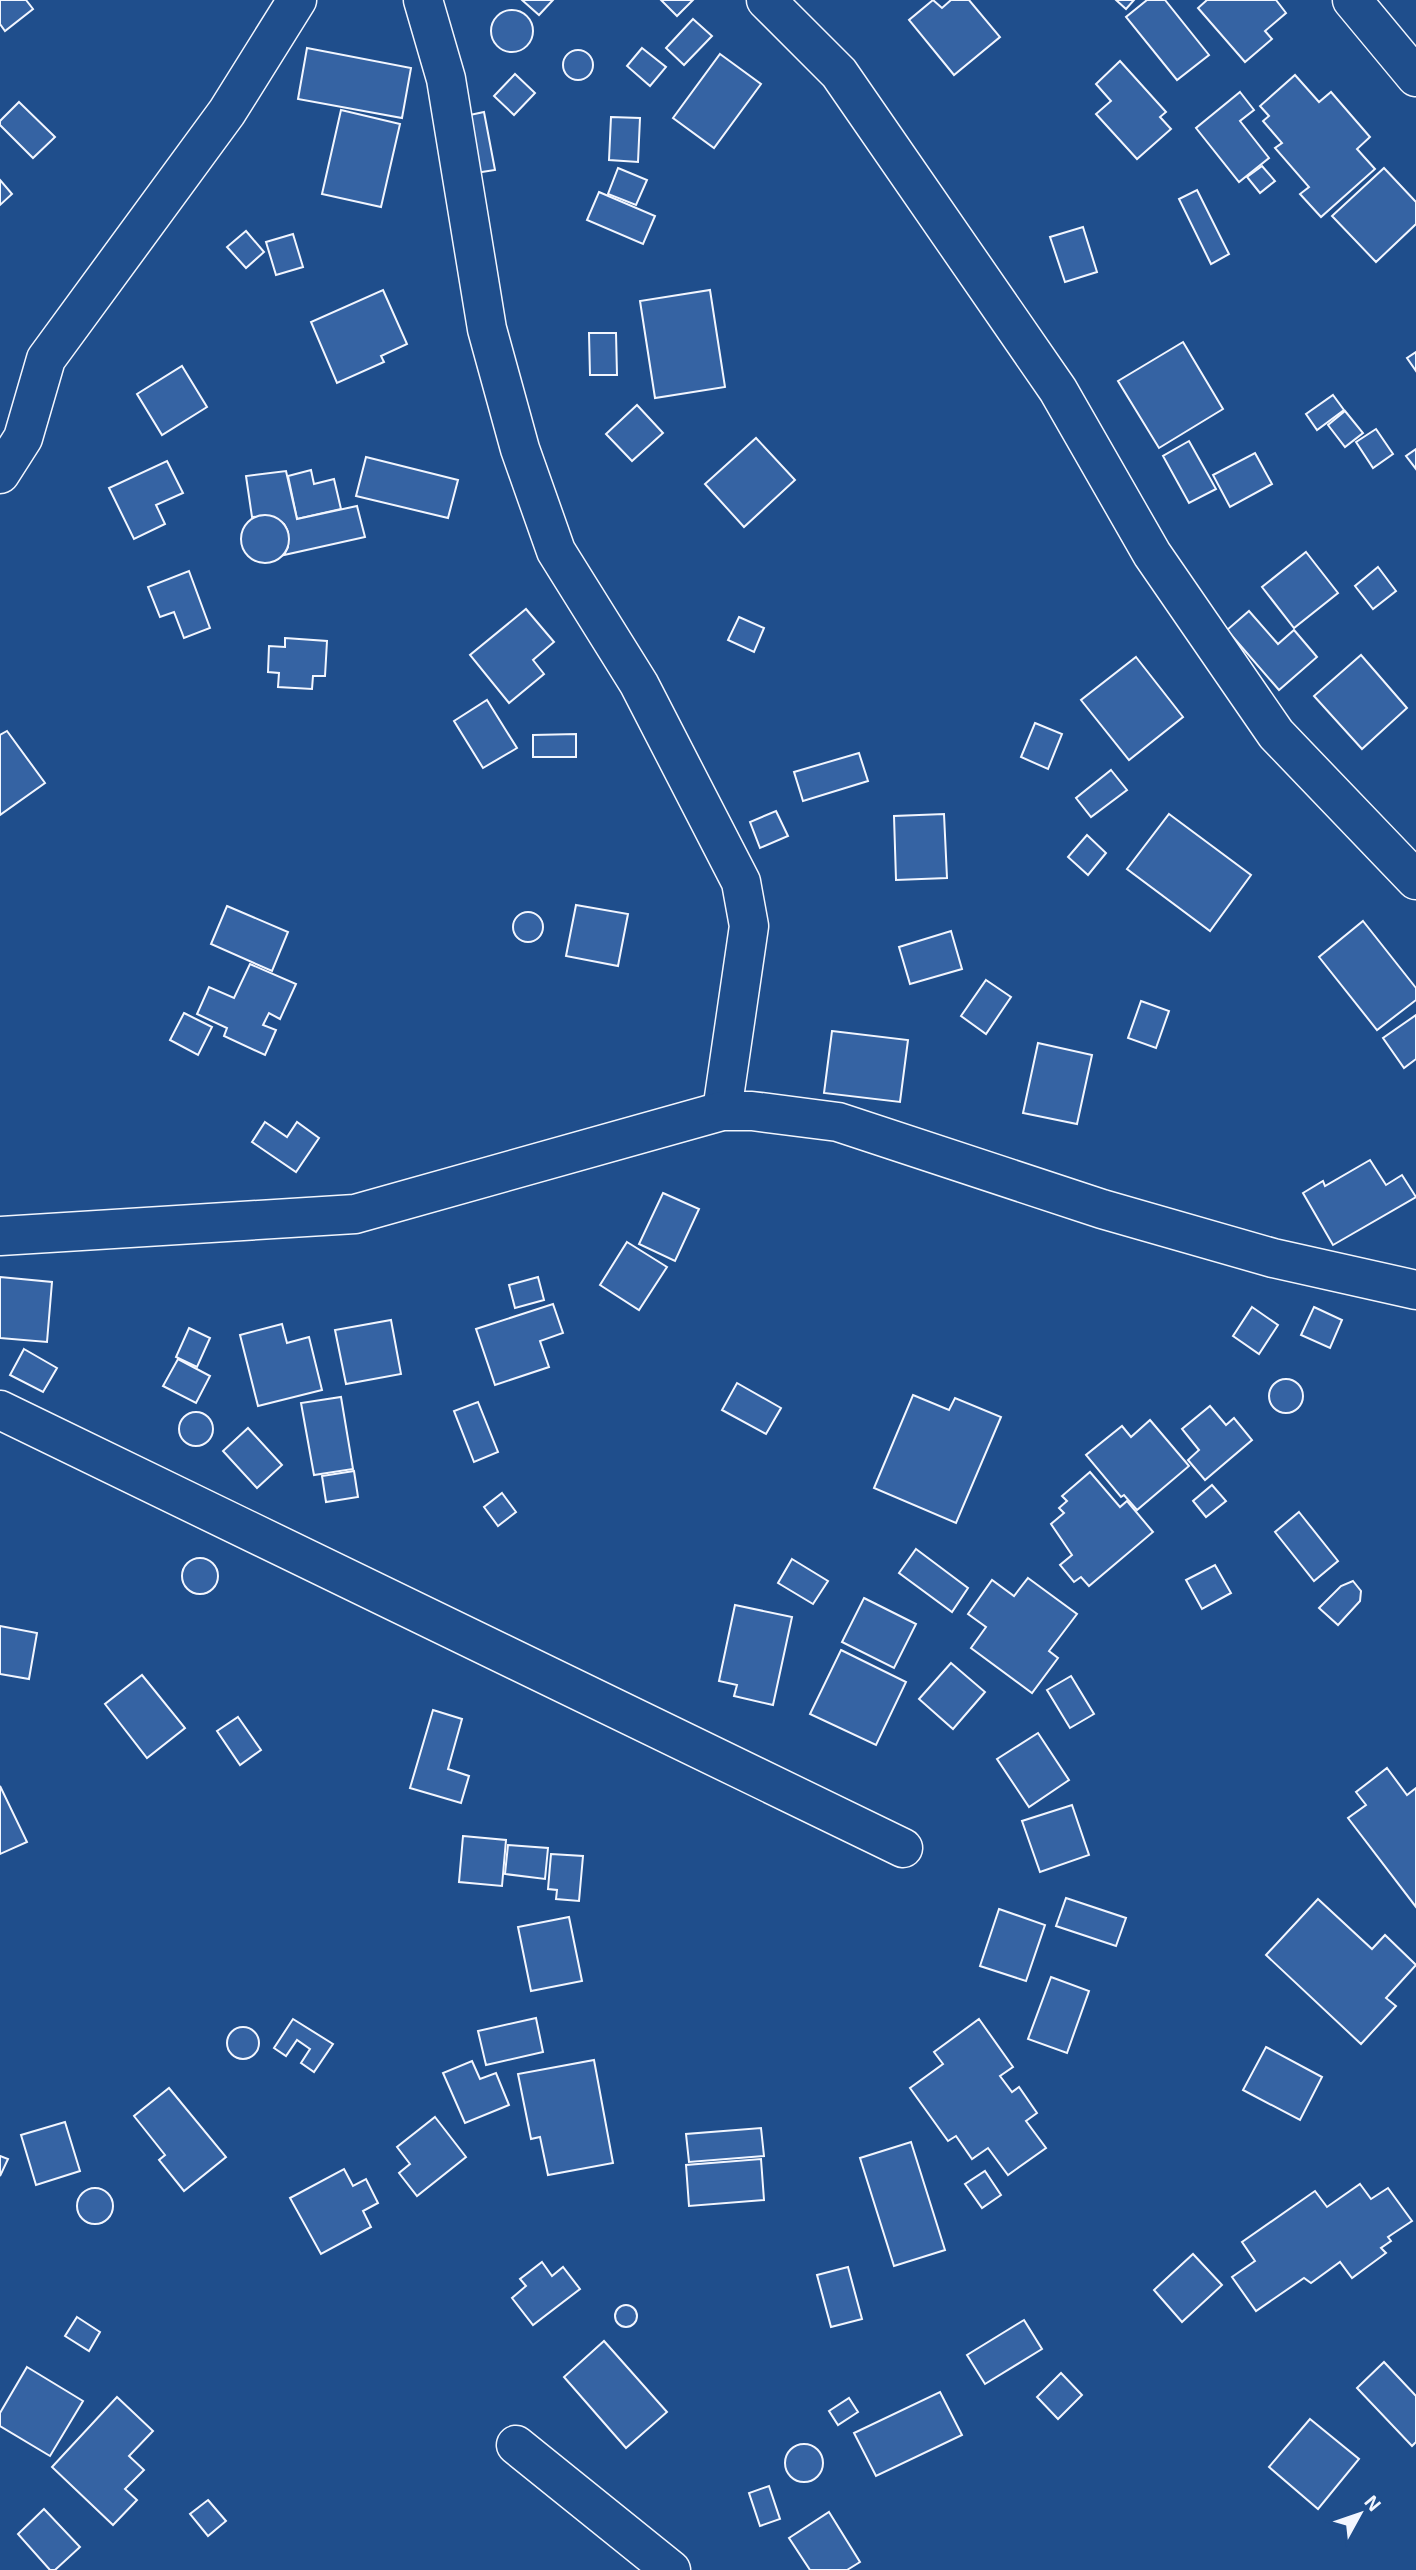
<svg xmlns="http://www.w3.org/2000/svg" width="1416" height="2570" font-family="'Exo 2',sans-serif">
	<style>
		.building { fill: #3563a3; stroke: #f2f6ff; stroke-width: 2 }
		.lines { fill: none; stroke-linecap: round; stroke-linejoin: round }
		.street-casing { stroke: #f2f6ff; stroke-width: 41 }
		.street { stroke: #1f4e8c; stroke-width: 38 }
	</style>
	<rect width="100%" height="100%" fill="#1f4e8c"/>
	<g class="building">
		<path d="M0 0H26L33 9 5 31 0 24Z"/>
		<path d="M522 0H553L539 15Z"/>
		<path d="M661 0H693L677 16Z"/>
		<path d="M933 0 942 8 951 0H969L1000 37 954 75 909 20Z"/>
		<path d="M1116 0H1134L1126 9Z"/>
		<path d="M1147 0H1165L1209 55 1177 80 1126 17Z"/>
		<path d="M1207 0H1276L1286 13 1265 31 1272 39 1245 62 1198 8Z"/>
		<circle cx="512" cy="31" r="21"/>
		<path d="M693 19 712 36 684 65 666 48Z"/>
		<path d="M307 48 411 68 402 118 298 99Z"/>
		<path d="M642 48 666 67 650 86 627 66Z"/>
		<circle cx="578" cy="65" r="15"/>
		<path d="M720 54 761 84 714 148 673 118Z"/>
		<path d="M1120 61 1166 112 1160 117 1171 129 1137 159 1096 114 1111 101 1096 84Z"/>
		<path d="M515 74 535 93 514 115 494 96Z"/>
		<path d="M1295 75 1319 102 1331 92 1370 137 1357 149 1375 169 1321 217 1300 194 1309 187 1275 148 1282 143 1263 121 1269 116 1260 106Z"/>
		<path d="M1240 92 1254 110 1240 121 1269 158 1239 182 1196 128Z"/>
		<path d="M19 102 55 137 33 158 0 125V121Z"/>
		<path d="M341 110 400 124 381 207 322 194Z"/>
		<path d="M484 112 495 170 475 173 465 116Z"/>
		<path d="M611 117 640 118 638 162 609 160Z"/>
		<path d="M1262 166 1275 181 1260 193 1247 177Z"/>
		<path d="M618 168 647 180 636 205 608 194Z"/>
		<path d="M1384 168 1416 202V224L1376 262 1332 216Z"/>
		<path d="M0 180 12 194 0 205Z"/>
		<path d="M1197 190 1229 254 1211 264 1179 199Z"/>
		<path d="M599 192 655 216 643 244 587 220Z"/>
		<path d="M1083 227 1097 272 1065 282 1050 237Z"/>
		<path d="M246 231 264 252 246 268 227 247Z"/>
		<path d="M293 234 303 267 276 275 266 242Z"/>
		<path d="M383 290 407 344 381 356 384 362 337 383 311 322Z"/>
		<path d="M710 290 725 387 655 398 640 301Z"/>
		<path d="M589 333H616L617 375H590Z"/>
		<path d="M1183 342 1223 409 1159 448 1118 381Z"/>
		<path d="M1416 352V371L1407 358Z"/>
		<path d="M182 366 207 407 162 435 137 394Z"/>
		<path d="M1333 395 1344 410 1317 430 1306 414Z"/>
		<path d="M637 405 663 433 632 461 606 434Z"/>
		<path d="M1345 411 1363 433 1345 447 1328 425Z"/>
		<path d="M1376 429 1393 454 1373 468 1356 442Z"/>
		<path d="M756 438 795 480 744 527 705 484Z"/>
		<path d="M1189 441 1216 489 1189 503 1163 456Z"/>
		<path d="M1416 449V469L1406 456Z"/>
		<path d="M1255 453 1272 484 1230 507 1213 475Z"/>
		<path d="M366 457 458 480 448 518 356 496Z"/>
		<path d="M167 461 183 493 156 505 165 524 134 539 109 488Z"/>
		<path d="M311 470 314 484 334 479 341 509 297 519 288 476Z"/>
		<path d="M286 471 297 519 357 506 365 537 284 555 288 547V532L284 524 270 516 252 517 246 476Z"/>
		<circle cx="265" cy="539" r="24"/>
		<path d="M1306 552 1338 593 1294 628 1262 587Z"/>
		<path d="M1378 567 1396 591 1373 609 1355 586Z"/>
		<path d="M189 571 210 628 184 638 174 612 160 617 148 587Z"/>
		<path d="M526 609 554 642 533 660 544 674 509 703 470 655Z"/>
		<path d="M1249 611 1278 644 1294 630 1317 657 1279 690 1227 630Z"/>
		<path d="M739 617 764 628 754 652 728 640Z"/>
		<path d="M285 638 327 641 325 676H313L312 689 278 687 279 673 268 672 269 646 285 647Z"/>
		<path d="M1361 655 1407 708 1362 749 1314 696Z"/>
		<path d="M1136 657 1183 717 1129 760 1081 700Z"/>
		<path d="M487 700 517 748 483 768 454 721Z"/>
		<path d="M1035 723 1062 734 1048 769 1021 757Z"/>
		<path d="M7 731 45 783 0 815V735Z"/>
		<path d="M576 734V757H533V735Z"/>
		<path d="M859 753 868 781 803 801 794 772Z"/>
		<path d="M1111 770 1127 790 1091 817 1076 798Z"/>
		<path d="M776 811 788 836 760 848 750 822Z"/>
		<path d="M944 814 947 878 896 880 894 816Z"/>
		<path d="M1169 814 1251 875 1210 931 1127 869Z"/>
		<path d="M1087 835 1106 853 1088 875 1068 857Z"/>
		<path d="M576 905 628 914 618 966 566 956Z"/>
		<path d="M227 906 288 932 272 971 211 944Z"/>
		<circle cx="528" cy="927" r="15"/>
		<path d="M1363 921 1416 988V1000L1377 1030 1319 957Z"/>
		<path d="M951 931 962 969 910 984 899 947Z"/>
		<path d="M250 964 296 984 280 1019 269 1013 263 1025 276 1030 265 1055 224 1036 227 1028 197 1014 209 987 234 998Z"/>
		<path d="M986 980 1011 997 986 1034 961 1016Z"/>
		<path d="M1141 1001 1169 1011 1156 1048 1128 1038Z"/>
		<path d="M184 1013 212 1027 198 1055 170 1040Z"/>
		<path d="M1416 1015V1059L1404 1068 1383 1038Z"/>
		<path d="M832 1031 908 1040 900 1102 824 1093Z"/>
		<path d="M1038 1043 1092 1055 1077 1124 1023 1113Z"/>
		<path d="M265 1122 287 1137 297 1122 319 1138 296 1172 252 1142Z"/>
		<path d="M1370 1160 1386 1185 1402 1175 1416 1197 1333 1245 1303 1193 1323 1181 1325 1186Z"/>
		<path d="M663 1193 699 1209 675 1261 639 1244Z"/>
		<path d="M627 1242 667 1267 639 1310 600 1285Z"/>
		<path d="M0 1277 52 1282 47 1342 0 1338Z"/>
		<path d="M538 1277 544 1300 515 1308 509 1285Z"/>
		<path d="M553 1304 563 1333 540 1341 549 1367 495 1385 476 1329Z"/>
		<path d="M1252 1307 1278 1325 1259 1354 1233 1336Z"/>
		<path d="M1314 1307 1342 1320 1330 1348 1301 1335Z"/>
		<path d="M391 1320 401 1374 346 1384 335 1330Z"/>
		<path d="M282 1324 287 1343 309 1337 322 1390 258 1406 240 1335Z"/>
		<path d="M189 1328 210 1338 197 1367 176 1357Z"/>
		<path d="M24 1349 57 1368 43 1392 10 1375Z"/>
		<path d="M178 1359 210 1376 196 1403 163 1386Z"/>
		<circle cx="1286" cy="1396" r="17"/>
		<path d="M737 1383 781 1408 766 1434 722 1410Z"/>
		<path d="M913 1395 949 1410 955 1398 1001 1417 956 1523 874 1488Z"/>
		<path d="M341 1397 353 1469 314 1475 301 1403Z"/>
		<path d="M478 1402 498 1452 474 1462 454 1411Z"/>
		<path d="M1210 1406 1226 1425 1234 1418 1252 1440 1205 1480 1188 1460 1199 1450 1182 1429Z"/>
		<circle cx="196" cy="1429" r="17"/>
		<path d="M1150 1420 1189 1466 1137 1510 1124 1495 1121 1497 1086 1455 1122 1426 1131 1437Z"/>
		<path d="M248 1428 282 1465 257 1488 223 1451Z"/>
		<path d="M354 1471 358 1497 326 1502 322 1476Z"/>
		<path d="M1090 1472 1120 1507 1127 1501 1153 1532 1089 1586 1081 1577 1074 1582 1060 1565 1072 1555 1051 1524 1064 1513 1059 1508 1067 1501 1062 1496Z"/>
		<path d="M1212 1485 1226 1501 1206 1517 1193 1501Z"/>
		<path d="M502 1493 516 1512 498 1526 484 1507Z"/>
		<path d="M1299 1512 1338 1561 1314 1581 1275 1532Z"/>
		<path d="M916 1549 968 1588 952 1612 899 1573Z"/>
		<circle cx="200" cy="1576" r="18"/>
		<path d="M792 1559 828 1581 813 1604 778 1583Z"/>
		<path d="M1215 1565 1231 1593 1202 1609 1186 1580Z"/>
		<path d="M1028 1578 1077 1614 1049 1651 1058 1658 1032 1693 971 1648 986 1627 968 1614 992 1580 1014 1596Z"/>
		<path d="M1353 1581 1361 1591 1360 1601 1338 1625 1319 1608 1341 1586Z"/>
		<path d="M864 1598 916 1624 894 1668 842 1642Z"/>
		<path d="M735 1605 792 1617 773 1705 734 1696 737 1685 719 1681Z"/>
		<path d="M0 1626 37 1633 29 1679 0 1674Z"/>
		<path d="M841 1650 906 1682 876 1745 810 1714Z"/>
		<path d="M951 1663 985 1692 953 1729 919 1699Z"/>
		<path d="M142 1675 185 1728 147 1758 105 1704Z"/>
		<path d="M1071 1676 1094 1714 1070 1728 1047 1690Z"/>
		<path d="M433 1710 462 1719 448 1769 469 1776 461 1803 410 1788Z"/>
		<path d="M238 1717 261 1750 240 1765 217 1731Z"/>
		<path d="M1038 1733 1069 1780 1029 1807 997 1759Z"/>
		<path d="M1387 1768 1407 1795 1416 1788V1907L1348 1818 1366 1805 1356 1792Z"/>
		<path d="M0 1786 27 1842 0 1854Z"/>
		<path d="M1072 1805 1089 1855 1040 1872 1022 1821Z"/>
		<path d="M463 1836 506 1840 502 1886 459 1882Z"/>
		<path d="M508 1845 548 1848 545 1879 505 1874Z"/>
		<path d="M551 1854 583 1856 579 1901 556 1899 557 1890 548 1889Z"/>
		<path d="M1066 1898 1126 1918 1116 1946 1056 1926Z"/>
		<path d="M1318 1899 1372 1949 1385 1935 1416 1965 1386 1998 1396 2006 1361 2044 1266 1955Z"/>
		<path d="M999 1909 1045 1925 1026 1981 980 1966Z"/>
		<path d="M569 1917 582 1981 531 1991 518 1927Z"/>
		<path d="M1051 1977 1089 1991 1067 2053 1028 2039Z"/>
		<path d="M536 2018 543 2052 486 2065 478 2031Z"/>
		<path d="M293 2019 333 2044 314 2072 301 2063 310 2049 297 2040 286 2056 274 2048Z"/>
		<path d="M979 2019 1013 2067 1000 2076 1012 2092 1019 2087 1037 2113 1026 2121 1046 2148 1008 2175 988 2148 972 2159 956 2136 948 2141 910 2088 943 2064 934 2052Z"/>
		<circle cx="243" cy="2043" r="16"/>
		<path d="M1266 2047 1322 2077 1300 2120 1243 2090Z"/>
		<path d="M594 2060 613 2163 548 2175 540 2137 531 2139 518 2074Z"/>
		<path d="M472 2061 480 2079 496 2073 509 2105 465 2123 443 2073Z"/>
		<path d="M169 2088 226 2157 184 2191 159 2160 165 2155 134 2116Z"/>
		<path d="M435 2117 466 2157 417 2196 399 2173 410 2164 397 2147Z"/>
		<path d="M65 2122 80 2171 36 2185 21 2135Z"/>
		<path d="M761 2128 764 2156 689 2162 686 2134Z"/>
		<path d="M911 2142 945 2250 894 2266 860 2158Z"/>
		<path d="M0 2156 8 2159 0 2176Z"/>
		<path d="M761 2159 764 2200 689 2206 686 2165Z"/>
		<path d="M344 2169 353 2186 366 2179 378 2203 363 2211 371 2227 321 2254 290 2198Z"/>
		<path d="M985 2171 1001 2195 982 2208 965 2184Z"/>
		<path d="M1360 2184 1371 2199 1388 2188 1412 2221 1388 2237 1391 2241 1381 2248 1386 2253 1352 2278 1340 2262 1311 2283 1304 2278 1256 2311 1232 2277 1255 2261 1242 2242 1315 2191 1327 2207Z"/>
		<circle cx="95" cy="2206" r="18"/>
		<path d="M1193 2254 1222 2285 1182 2322 1154 2290Z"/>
		<path d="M542 2262 552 2276 563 2267 580 2289 533 2325 512 2298 526 2286 520 2279Z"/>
		<path d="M848 2267 862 2319 831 2327 817 2275Z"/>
		<circle cx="626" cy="2316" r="11"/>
		<path d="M77 2317 100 2332 89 2351 65 2336Z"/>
		<path d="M1024 2320 1042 2349 985 2384 967 2355Z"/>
		<path d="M604 2341 667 2412 626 2448 564 2377Z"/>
		<path d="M1384 2362 1416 2396V2442L1412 2446 1357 2388Z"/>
		<path d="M27 2367 83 2401 50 2456 0 2426V2413Z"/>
		<path d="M1061 2373 1082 2395 1058 2419 1037 2397Z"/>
		<path d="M940 2392 962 2435 876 2476 854 2433Z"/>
		<path d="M117 2397 153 2431 129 2456 144 2470 125 2489 137 2500 113 2525 52 2467Z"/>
		<path d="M849 2398 858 2412 838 2425 829 2411Z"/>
		<path d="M1310 2419 1359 2459 1318 2509 1269 2467Z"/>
		<circle cx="804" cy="2463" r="19"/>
		<path d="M769 2486 780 2519 760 2526 749 2493Z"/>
		<path d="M208 2500 226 2521 208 2536 190 2514Z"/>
		<path d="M44 2509 80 2547 55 2570H50L18 2534Z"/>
		<path d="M829 2512 860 2562 847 2570H810L789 2538Z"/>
	</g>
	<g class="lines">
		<defs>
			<g id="street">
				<path d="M423 0 446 79 487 329 520 449 556 551 639 684 741 882 749 926 722 1111"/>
				<path d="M766 0 839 73 1058 390 1152 554 1276 734 1416 880"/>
				<path d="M1352 0 1416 77"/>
				<path d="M0 474 23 438 46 359 227 112 297 0"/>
				<path d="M0 1236 355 1214 722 1111H752L838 1122 1102 1209 1273 1258 1416 1290"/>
				<path d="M0 1410 903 1848"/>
				<path d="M516 2445 671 2570"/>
			</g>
		</defs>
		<use href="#street" class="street-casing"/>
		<use href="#street" class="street"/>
	</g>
	<g transform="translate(1360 2514) rotate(50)" stroke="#1f4e8c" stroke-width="5" paint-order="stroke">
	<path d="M0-5L12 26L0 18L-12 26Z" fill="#f2f6ff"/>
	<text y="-10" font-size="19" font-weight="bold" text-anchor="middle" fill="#f2f6ff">N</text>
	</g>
</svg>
